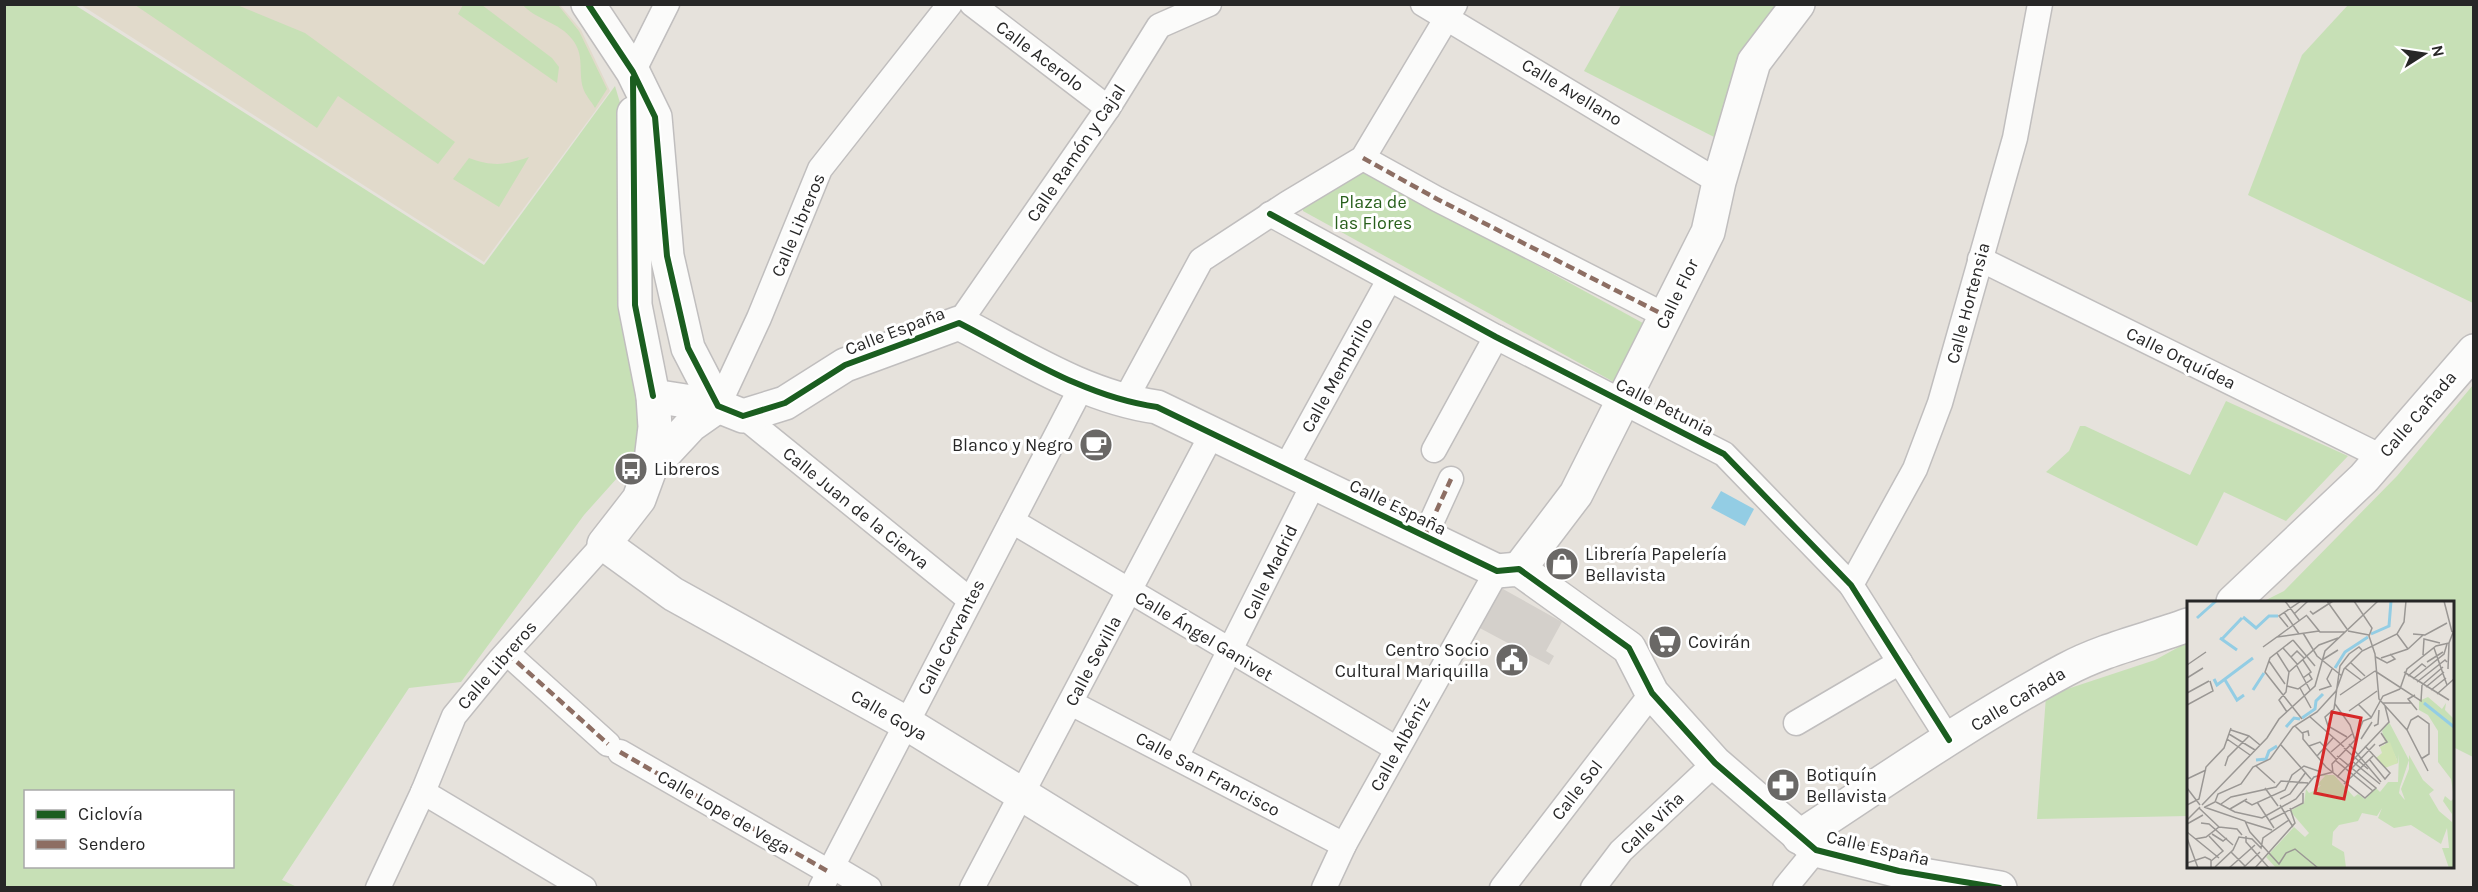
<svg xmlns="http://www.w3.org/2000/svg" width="2478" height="892" font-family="Karla,sans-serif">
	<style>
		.education { fill: #e1dacb }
		.green { fill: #c7e0b6; fill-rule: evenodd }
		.plaza { fill: #d4d0cb }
		.water { fill: #93cde4 }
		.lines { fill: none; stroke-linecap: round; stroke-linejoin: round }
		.street-casing { stroke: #c0bebe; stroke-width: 27 }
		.secondary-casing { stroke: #c0bebe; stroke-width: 36 }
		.street { stroke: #fbfbfa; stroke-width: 24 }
		.secondary { stroke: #fbfbfa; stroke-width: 33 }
		.quiet { stroke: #8d6e63; stroke-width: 4.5; stroke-dasharray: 9 4.5; stroke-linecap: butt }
		.cycleway-casing { stroke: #fff; stroke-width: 10 }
		.cycleway { stroke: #1b5e20; stroke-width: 6 }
		.labels { text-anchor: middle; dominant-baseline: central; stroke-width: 6; stroke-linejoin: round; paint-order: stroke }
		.street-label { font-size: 18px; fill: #272727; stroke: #fff }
		.park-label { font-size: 18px; fill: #285f1c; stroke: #fff }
		.poi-label { font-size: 18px; fill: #272727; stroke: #fff; text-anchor: start }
		.inset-river { fill: none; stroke: #93cde4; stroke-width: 3 }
		.inset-road { fill: none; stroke: #9a9794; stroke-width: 1.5 }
		.view { fill: #d62828; fill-opacity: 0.15; stroke: #d62828; stroke-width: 3 }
		.inset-edge { fill: none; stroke: #272727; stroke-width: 3 }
	</style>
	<rect width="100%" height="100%" fill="#e6e2dc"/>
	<path class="education" d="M81 5H560L581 30 610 91 484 262Z"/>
	<g class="green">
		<path d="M5 5H75L484 265 615 86 623 113 618 291 644 448 584 515 461 682 409 688 282 880 297 887 5 888ZM26 792H232V866H26Z"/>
		<path d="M135 5H237L305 33 455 142 438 164 338 96 317 128Z"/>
		<path d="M463 5H482L552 58 559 67 557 83 458 14Z"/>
		<path d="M523 5H558L579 31 607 89 595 108C592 102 585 95 583 88 578 70 585 55 572 39 559 22 536 20 523 5Z"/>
		<path d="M1621 5H1780L1720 140 1584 71Z"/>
		<path d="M2348 5H2473V303L2248 195 2302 55Z"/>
		<path d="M529 157 499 207 453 179 469 158C494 167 505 165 529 157Z"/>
		<path d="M1365 171 1652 328 1621 386 1303 211V207Z"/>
		<path d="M2473 385V757L2453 747 2452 602H2262L2284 591 2397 476Z"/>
		<path d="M2226 401 2348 456 2286 521 2224 492 2197 546 2046 472 2069 451 2080 426H2085L2190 475Z"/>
		<path d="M2188 642V816L2037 819 2046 696 2155 660Z"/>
	</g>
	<path class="plaza" d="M1503 589 1562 622 1546 651 1554 656 1549 665 1476 626 1494 592Z"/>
	<path class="water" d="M1721 491 1754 509 1745 526 1711 508Z"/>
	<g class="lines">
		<defs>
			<g id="street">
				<path d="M972 4 1108 108"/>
				<path d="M1423 4 1719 182"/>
				<path d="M633 72 667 4"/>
				<path d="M1363 158 1437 199 1666 316"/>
				<path d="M1270 214 1496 337 1724 454 1851 585 1949 740"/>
				<path d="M1980 259 2382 457"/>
				<path d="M959 323 1108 108 1159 26 1209 4"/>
				<path d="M1124 402 1201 260 1288 203 1363 158 1455 4"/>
				<path d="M718 406 759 318 820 169 950 4"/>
				<path d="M743 416 970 600"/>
				<path d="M1434 450 1496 337"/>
				<path d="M1285 469 1389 280"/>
				<path d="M1012 521 1397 749"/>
				<path d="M1425 536 1451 479"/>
				<path d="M1851 585 1915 469 1940 403 2015 138 2040 4"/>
				<path d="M507 653 608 744"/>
				<path d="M1071 703 1344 845"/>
				<path d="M1796 723 1900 662"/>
				<path d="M620 752 829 872"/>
				<path d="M1176 757 1314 483"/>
				<path d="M423 792 584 888"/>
				<path d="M832 866 869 888"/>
				<path d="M378 888 423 792 454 716 499 661 604 544"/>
				<path d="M821 888 1082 386"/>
				<path d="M972 888 1212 434"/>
				<path d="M1324 888 1344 845 1497 571"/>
				<path d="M1502 888 1652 693"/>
				<path d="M1593 888 1621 851 1715 763"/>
				<path d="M1785 888 1816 850"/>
			</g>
			<g id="secondary">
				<path d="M588 4 633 72 655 117 667 256 688 348 718 406"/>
				<path d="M634 113 635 305 653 396 655 427 650 469"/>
				<path d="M653 396 718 406 743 416 785 403 845 365 959 323C1023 356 1085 397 1157 407L1497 571 1519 569 1629 648 1652 693 1715 763 1816 850 1899 871 2000 888"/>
				<path d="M718 406 691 425 650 469 639 499 604 544 673 594 906 723 1174 888"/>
				<path d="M1519 569 1576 494 1708 232 1719 182 1754 62 1798 4"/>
				<path d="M2233 602 2364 478 2474 351"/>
				<path d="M1799 837C1886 780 1973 719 2065 670 2104 649 2147 640 2188 625"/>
			</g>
		</defs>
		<use href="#street" class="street-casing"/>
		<use href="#secondary" class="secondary-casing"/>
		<use href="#street" class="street"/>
		<use href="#secondary" class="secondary"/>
		<g class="quiet">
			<path d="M1363 158 1437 199 1666 316"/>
			<path d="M1425 536 1451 479"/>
			<path d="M507 653 608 744"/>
			<path d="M620 752 829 872"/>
		</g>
		<defs>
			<g id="cycleway">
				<path d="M588 4 633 72 655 117 667 256 688 348 718 406 743 416 785 403 845 365 959 323C1023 356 1085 397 1157 407L1497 571 1519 569 1629 648 1652 693 1715 763 1816 850 1899 871 2000 888"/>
				<path d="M633 78 635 305 653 396"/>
				<path d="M1270 214 1496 337 1724 454 1851 585 1949 740"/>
			</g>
		</defs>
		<use href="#cycleway" class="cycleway-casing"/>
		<use href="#cycleway" class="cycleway"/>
	</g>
	<defs>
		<symbol id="cafe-disc" viewBox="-11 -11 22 22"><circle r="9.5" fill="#6a6866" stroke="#fff"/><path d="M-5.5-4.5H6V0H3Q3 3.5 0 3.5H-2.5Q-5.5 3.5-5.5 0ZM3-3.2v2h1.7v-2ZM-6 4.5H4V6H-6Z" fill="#fff"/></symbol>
		<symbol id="bus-disc" viewBox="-11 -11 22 22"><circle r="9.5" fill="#6a6866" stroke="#fff"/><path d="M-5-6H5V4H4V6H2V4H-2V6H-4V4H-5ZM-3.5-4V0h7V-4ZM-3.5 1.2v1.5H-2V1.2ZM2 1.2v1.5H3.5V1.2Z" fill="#fff"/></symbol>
		<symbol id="shop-disc" viewBox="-11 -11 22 22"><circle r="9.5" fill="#6a6866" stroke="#fff"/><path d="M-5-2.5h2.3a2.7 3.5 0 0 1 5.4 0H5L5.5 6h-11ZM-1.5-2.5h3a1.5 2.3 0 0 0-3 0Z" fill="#fff"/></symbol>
		<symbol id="supermarket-disc" viewBox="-11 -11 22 22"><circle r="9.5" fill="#6a6866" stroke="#fff"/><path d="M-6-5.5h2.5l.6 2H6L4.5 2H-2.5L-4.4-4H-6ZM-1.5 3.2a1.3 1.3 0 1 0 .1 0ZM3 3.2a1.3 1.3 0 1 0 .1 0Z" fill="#fff"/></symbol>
		<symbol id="civic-disc" viewBox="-11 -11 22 22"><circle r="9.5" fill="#6a6866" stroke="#fff"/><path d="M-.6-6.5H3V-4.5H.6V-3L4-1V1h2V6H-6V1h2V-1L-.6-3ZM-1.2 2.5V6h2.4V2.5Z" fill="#fff"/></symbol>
		<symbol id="pharmacy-disc" viewBox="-11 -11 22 22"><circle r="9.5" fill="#6a6866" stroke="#fff"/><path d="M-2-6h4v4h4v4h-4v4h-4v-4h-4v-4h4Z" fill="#fff"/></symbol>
	</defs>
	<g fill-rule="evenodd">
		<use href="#cafe-disc" x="1077" y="426" width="38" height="38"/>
		<use href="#bus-disc" x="612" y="450" width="38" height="38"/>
		<use href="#shop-disc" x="1543" y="545" width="38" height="38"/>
		<use href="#supermarket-disc" x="1646" y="623" width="38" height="38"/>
		<use href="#civic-disc" x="1493" y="641" width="38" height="38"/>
		<use href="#pharmacy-disc" x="1764" y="766" width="38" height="38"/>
	</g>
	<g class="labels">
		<g class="street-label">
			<text transform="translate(1040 56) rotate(37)">Calle Acerolo</text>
			<text transform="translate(1572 92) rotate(31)">Calle Avellano</text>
			<text transform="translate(1076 153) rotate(-56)">Calle Ramón y Cajal</text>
			<text transform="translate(798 225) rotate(-67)">Calle Libreros</text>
			<text transform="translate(1677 294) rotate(-64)">Calle Flor</text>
			<text transform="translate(1968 303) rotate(-75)">Calle Hortensia</text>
			<text transform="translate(895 331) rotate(-21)">Calle España</text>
			<text transform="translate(2181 358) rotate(26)">Calle Orquídea</text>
			<text transform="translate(1337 375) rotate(-61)">Calle Membrillo</text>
			<text transform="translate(1665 407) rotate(27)">Calle Petunia</text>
			<text transform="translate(2418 414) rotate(-49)">Calle Cañada</text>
			<text transform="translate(1398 507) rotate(26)">Calle España</text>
			<text transform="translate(856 508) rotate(39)">Calle Juan de la Cierva</text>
			<text transform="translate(1270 572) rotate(-64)">Calle Madrid</text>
			<text transform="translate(1204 636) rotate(31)">Calle Ángel Ganivet</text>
			<text transform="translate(951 637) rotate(-63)">Calle Cervantes</text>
			<text transform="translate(1093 661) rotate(-62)">Calle Sevilla</text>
			<text transform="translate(497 665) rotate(-49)">Calle Libreros</text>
			<text transform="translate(2018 699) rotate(-31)">Calle Cañada</text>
			<text transform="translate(889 715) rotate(30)">Calle Goya</text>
			<text transform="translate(1400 744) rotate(-61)">Calle Albéniz</text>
			<text transform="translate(1208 774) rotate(28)">Calle San Francisco</text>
			<text transform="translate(1577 790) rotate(-52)">Calle Sol</text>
			<text transform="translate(724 812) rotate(30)">Calle Lope de Vega</text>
			<text transform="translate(1652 823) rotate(-44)">Calle Viña</text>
			<text transform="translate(1878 848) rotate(13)">Calle España</text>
		</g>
		<g class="park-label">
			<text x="1373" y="202">Plaza de<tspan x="1373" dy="21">las Flores</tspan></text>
		</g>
		<g class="poi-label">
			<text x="1073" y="445" text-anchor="end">Blanco y Negro</text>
			<text x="654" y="469">Libreros</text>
			<text x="1585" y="554">Librería Papelería<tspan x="1585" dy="21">Bellavista</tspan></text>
			<text x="1688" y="642">Covirán</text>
			<text x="1489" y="650" text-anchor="end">Centro Socio<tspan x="1489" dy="21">Cultural Mariquilla</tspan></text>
			<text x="1806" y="775">Botiquín<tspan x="1806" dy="21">Bellavista</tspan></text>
		</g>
	</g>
	<g transform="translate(2187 601)">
		<rect width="267" height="267" fill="#e6e2dc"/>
		<path d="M241 96 255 108 259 102 258 109 267 118V267H262L255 247H262L260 227 254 243 224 224 207 227 191 217 195 207 190 215 175 212 171 220 152 224 146 231 145 244 157 251 159 267H89L79 256 107 226 118 236 122 232 103 210 117 202 119 188 122 192 129 189 134 184 128 186 138 175 130 174H147L167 196 171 193 178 198 189 187 193 191 201 181H211L212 153 211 162 197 165 210 159 203 144 199 145 195 130 202 121 222 159 213 186 212 192 216 197 218 199 214 188 222 168V154L236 179 247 189 242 193 252 210 265 221V213L256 200 258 195 264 200 267 197 264 178 251 161V130L241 114 232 109V100Z" fill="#c7e0b6"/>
		<path d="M203 141 211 162 198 167 189 157 195 152 193 146Z" fill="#d1e4b4"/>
		<path class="inset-river" d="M56 16 69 27 82 15H91M10 17 29 0M184 33 202 25 204 0M33 37 50 49M35 38 55 17M148 67 158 51 181 36M27 78 30 84 66 57M38 79 50 99 57 94M66 89 77 72M237 102 267 126M115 117 128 108 129 100 136 93M99 126 107 117 113 118M69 159 79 158 82 150 90 145"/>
		<path class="inset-road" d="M98 0 112 19M140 0 160 28M167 0 185 27 182 35 188 53 192 98 220 129 241 170M257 0 265 31M123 10 126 13 146 0M97 11 112 33M107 13 121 0M120 15 133 31H158M101 26 92 15 114 0M161 30 182 34M116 32 130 55 155 75M210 33 221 48M226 33 238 34 260 22M90 36 120 14M106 39 83 57 78 71 115 118M106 39 128 65M76 46 90 36 132 30M96 47 111 64M247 47 260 84M221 48 236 34M90 52 102 71 99 91 92 99 100 111M236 54 237 38 253 42M104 56 110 50 117 57M189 56 200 62 208 58 203 53M194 57 221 48M116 59 124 71 116 77M135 59 151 49M82 60 98 83M240 61 256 51M164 62 178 75M0 64 19 51M110 65 123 89M158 67 174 79M261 68 262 42 267 29M188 70 234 100 235 84M102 71 132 44 151 37M217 71 262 99M221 75 235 63 239 66M0 77 16 67M226 78 257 53 260 43M230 81 258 59 260 61M235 84 256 66M100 85 111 88 125 78 122 73M239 86 257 71M113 87 124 107M213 88 220 68 249 45 262 42M132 89 144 85 140 78 145 68M244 89 259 77M0 92 22 80M250 93 267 78M153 94 188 70M228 94 221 98 230 109M196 102H224M148 103 163 124 168 139M171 103 184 116M0 104 26 90 23 80M162 110 190 90M122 115 157 146M108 125 115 132 121 130 122 135M187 125 191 123 192 109M44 129 62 135 73 144M220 129 224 119 231 115 242 123V153L234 158M116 131V138L139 166 178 197 189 187 150 155M42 133 68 149M160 136 141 125 138 116 147 108 153 65 162 53 172 46 175 49M40 138 63 154M174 138 185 121M162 143 194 181M94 144 124 178M122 145 133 141 149 158M178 145 203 172 198 178 182 158M192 145 200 141 194 132M157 147 181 168M144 151 165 133M130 155 146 137M148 159 186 190M165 160 193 183M38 165 41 156 62 135M69 165 88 182M164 168 188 143M146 172 145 163 168 139 176 120 184 117 196 95 213 88M150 176 202 121 198 105M0 178 19 169M157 183 186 155M0 187 13 204M78 187 91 205M93 198 103 193 119 171M58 200 65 204 98 189 105 174 117 165 134 171M29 201 48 211 75 217 109 198 127 176 146 171M70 201 87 227M34 203 44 196 89 186 94 180 121 182M0 204 12 198 19 166 37 147 44 127M15 204 80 137 92 118 128 85 138 50 191 0M93 204 106 226M17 206 58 220 63 231 92 263 99 252 108 248 131 267M18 206 28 201 31 193 54 183 66 166 83 158 106 126 130 111 149 90 157 68 175 50 210 33 217 21 219 0M12 207 32 226M43 208 60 198M0 219 13 206M83 219 116 202V192M59 221 85 229M14 222 22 223 46 244M0 223 16 214M0 231 32 257M25 233 36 240 40 237M22 235 36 250 24 260V267M59 235V241L82 267M0 237 11 267M8 238 19 236 32 226 50 228 55 234M44 251 58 265M0 262 18 256 24 259M28 266 46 249 52 236 65 238 74 247 76 237 102 219M42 267 68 244M56 267 73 251M68 267 108 222 103 207"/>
		<path class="view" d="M145 111 174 117 157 198 128 192Z"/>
		<rect width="267" height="267" class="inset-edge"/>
	</g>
	<rect width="2478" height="892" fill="none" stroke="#272727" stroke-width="12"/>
	<rect x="24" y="790" width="210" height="78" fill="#ffffff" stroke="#a9a9a9" stroke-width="1.5"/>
	<rect x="36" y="810" width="30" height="9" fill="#1b5e20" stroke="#a9a9a9" stroke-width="1.5"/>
	<text x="78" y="820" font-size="18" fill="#272727">Ciclovía</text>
	<rect x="36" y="840" width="30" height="9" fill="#8d6e63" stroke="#a9a9a9" stroke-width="1.5"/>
	<text x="78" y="850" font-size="18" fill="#272727">Sendero</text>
	<g transform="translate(2424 54) rotate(78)" stroke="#ffffff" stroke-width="4.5" paint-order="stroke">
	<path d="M0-4.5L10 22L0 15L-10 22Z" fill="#272727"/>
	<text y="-9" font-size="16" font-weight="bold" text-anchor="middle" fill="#272727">N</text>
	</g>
</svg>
